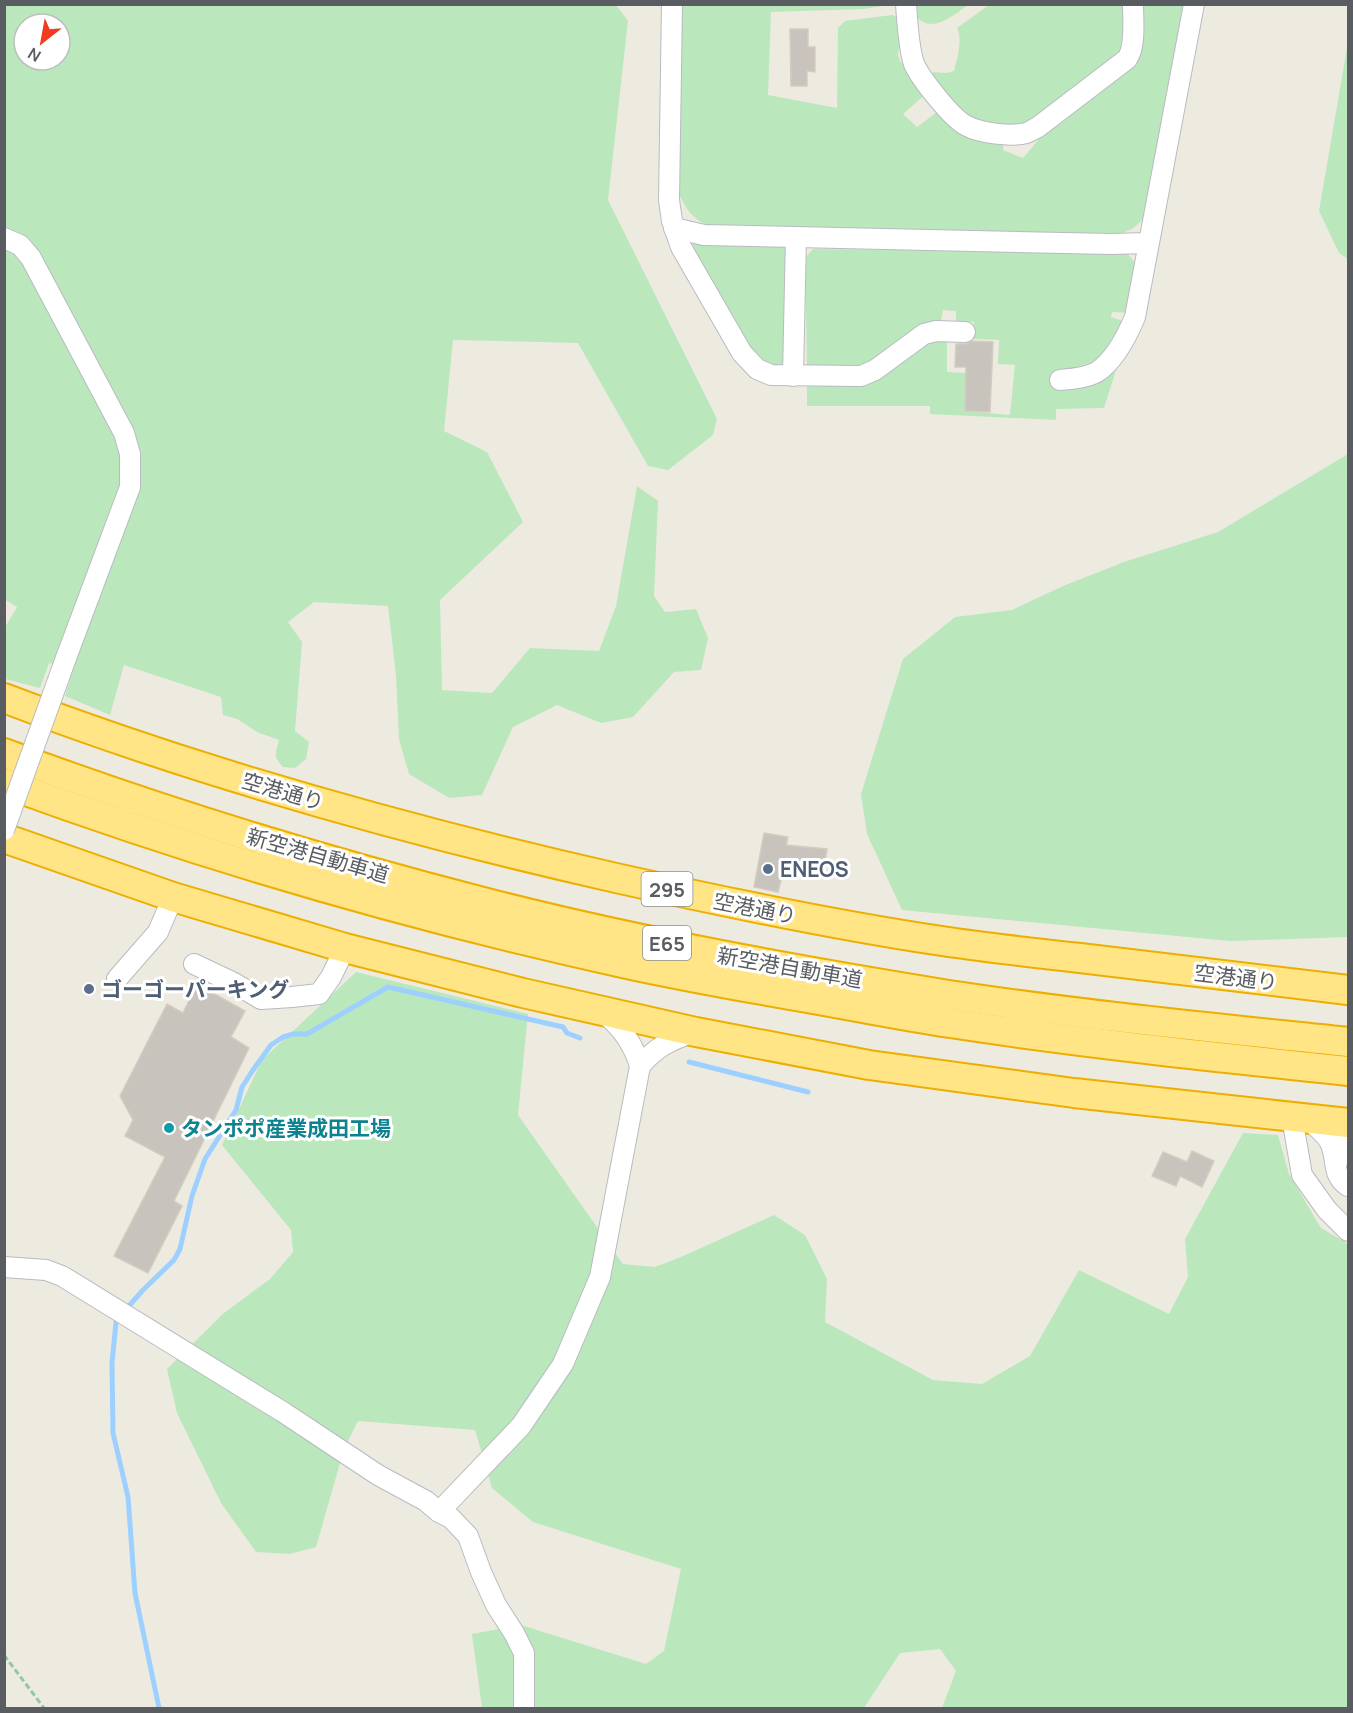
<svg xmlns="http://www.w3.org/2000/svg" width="1353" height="1713" font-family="Manrope,'Noto Sans JP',sans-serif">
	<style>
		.green { fill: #bbe7bd; fill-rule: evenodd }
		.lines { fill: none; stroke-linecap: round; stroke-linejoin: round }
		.stream { stroke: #9ed0ff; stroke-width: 5 }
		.building { fill: #c8c4bd; stroke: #d2cdbe; stroke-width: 1.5 }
		.minor-casing { stroke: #b8bbc0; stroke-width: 22 }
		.highway-casing { stroke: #edae00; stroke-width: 32 }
		.path { stroke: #93c8a4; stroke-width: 3; stroke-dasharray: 6 3; stroke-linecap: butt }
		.minor { stroke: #fff; stroke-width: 20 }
		.highway { stroke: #ffe585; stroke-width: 28 }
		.minor-bridge-casing { stroke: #b8bbc0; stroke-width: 22; stroke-linecap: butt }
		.minor-bridge { stroke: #fff; stroke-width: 20 }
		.service-dot { fill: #5c6f8a; stroke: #fff; stroke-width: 2 }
		.culture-dot { fill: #0f9aa8; stroke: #fff; stroke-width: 2 }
		.labels { text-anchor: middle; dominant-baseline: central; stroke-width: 6; stroke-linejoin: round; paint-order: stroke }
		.shield { fill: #fff; stroke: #8b8e91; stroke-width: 1.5 }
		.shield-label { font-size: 20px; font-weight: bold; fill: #595d62 }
		.street-label { font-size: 21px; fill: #595d62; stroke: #fff }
		.service-label { font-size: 21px; font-weight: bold; fill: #4e5e75; stroke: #fff; text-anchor: start }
		.culture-label { font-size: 21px; font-weight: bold; fill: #0d838f; stroke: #fff; text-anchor: start }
	</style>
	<rect width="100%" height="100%" fill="#edebe0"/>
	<g class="green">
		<path d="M5 5H616L628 21 608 200 717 419 713 435 668 470 648 466 578 343 453 340 444 431 487 452 523 522 440 600 442 690 492 693 530 648 599 651 616 606 637 486 658 501 654 596 665 612 696 609 708 638 701 670 674 672 633 717 601 723 557 705 513 727 482 795 449 798 409 774 399 739 396 675 388 606 314 602 288 622 302 642 295 731 309 742 306 759 295 768 283 767C272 756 276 753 279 740L257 732 237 719 223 715 221 697 124 665 110 715 65 696 73 670 49 663 40 688 5 679 4 629 17 607 4 599ZM24 24H60V60H24Z"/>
		<path d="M676 5H889L864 9 771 12 768 95 837 108 838 28 845 21 892 15 901 18 902 23 898 55 900 61 926 88 928 92 903 114 917 127 937 112 959 132 1000 142 1003 145V150L1023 158 1057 118 1128 70 1136 62 1139 52V5H1187L1149 211C1137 228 1130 232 1109 236L716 229C693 220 687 212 677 190Z"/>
		<path d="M914 5H968C956 13 937 31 921 21 915 16 914 12 914 5Z"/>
		<path d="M989 5H1125V47L1122 55 1038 119 1014 130 966 119 933 78V72L947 73 954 71C957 58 963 40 957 28Z"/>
		<path d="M1348 42V259L1339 253 1319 211Z"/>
		<path d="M693 242 784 245 788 249 784 369C767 365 759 359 748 347L692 248Z"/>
		<path d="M813 249 1052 252 1125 251 1137 265 1131 313 1112 312 1111 317 1123 321 1124 327 1098 360 1060 373 1119 361 1104 408 1056 409V420L930 414V406H807V381L867 382 933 337 947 341V372L966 373 965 411 1010 415 1015 365 998 364 999 340 974 339V322L956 321V311L943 310 941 321H933L924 324 869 363 859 367 807 368 805 258Z"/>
		<path d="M1348 454V937L1230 941 902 910 867 834 861 794 903 659 955 617 1012 610 1063 586 1124 562 1218 532Z"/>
		<path d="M356 972 528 1014 518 1115 623 1264 655 1267 681 1257 774 1215 805 1235 827 1279 825 1322 933 1380 982 1384 1030 1356 1079 1270 1169 1314 1188 1277 1185 1239 1243 1133 1278 1135 1289 1174 1321 1228 1348 1244V1708H942L956 1671 940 1649 900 1653 864 1708H482L472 1634 521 1625 646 1664 664 1651 681 1569 533 1522 492 1488 475 1430 358 1421 344 1449 316 1547 290 1554 256 1552 221 1503 177 1413 167 1369 224 1313 270 1279 293 1252 291 1230 222 1145 262 1060Z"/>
	</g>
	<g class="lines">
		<g class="stream">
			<path d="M689 1062 808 1092"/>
			<path d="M128 1307 143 1290 174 1260 180 1249 192 1196 205 1159 236 1110 242 1087 253 1070 271 1045 283 1037 293 1034H307L388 987 563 1027 567 1033 580 1038"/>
			<path d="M116 1322 112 1363 113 1433 128 1497 135 1593 159 1708"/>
		</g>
	</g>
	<g class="building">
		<path d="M790 29H808V47H815V72L807 71V86H791Z"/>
		<path d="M972 341 993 342 990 412 965 411 966 367H955L956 344H965Z"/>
		<path d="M764 833 788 837 786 845 827 849 823 878 813 876 807 871 782 876 778 892 754 887Z"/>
		<path d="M197 984 245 1011 231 1037 249 1048 174 1201 182 1206 148 1273 114 1256 165 1157 125 1136 133 1120 120 1096 167 1004 183 1013Z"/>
		<path d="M1192 1151 1214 1161 1202 1187 1180 1176 1176 1186 1152 1176 1163 1152 1187 1162Z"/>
	</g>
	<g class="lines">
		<defs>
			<g id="minor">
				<path d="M672 4 669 200 672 221 681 247 742 353 757 369 771 375 861 376 875 370 924 334 936 331 965 332"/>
				<path d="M906 4C907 19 909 50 914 64 921 79 952 119 967 126 980 133 1011 137 1026 133 1030 132 1034 129 1038 127L1127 59C1136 47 1133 20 1133 4"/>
				<path d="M674 228 704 235 1111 244 1148 243"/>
				<path d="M4 238 20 245 31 258 124 433 130 454V487L66 658"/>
				<path d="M793 376 796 237"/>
				<path d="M1060 380C1071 379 1086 378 1097 372 1115 360 1127 336 1135 317L1194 4"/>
				<path d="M194 964 234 983 261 999 292 997 319 994 331 977 345 948"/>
				<path d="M117 979 158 932 173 897"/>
				<path d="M640 1066C656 1047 670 1040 695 1032"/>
				<path d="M1305 1118C1315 1125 1324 1132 1330 1142 1338 1159 1331 1175 1348 1186"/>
				<path d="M1294 1129 1302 1175 1327 1210 1348 1231"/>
				<path d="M1336 1165 1343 1144 1348 1137"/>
				<path d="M4 1267 46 1270 62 1276 283 1412 378 1475 426 1501 439 1512 451 1518 468 1536 481 1572 496 1605 514 1633 524 1653V1708"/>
				<path d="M439 1512 521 1426 563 1364 600 1277 640 1066C633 1043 621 1026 602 1012"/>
			</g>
			<g id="highway">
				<path d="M4 698C203 774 409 831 616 878 724 902 833 925 942 941 988 948 1034 953 1080 958 1170 969 1259 980 1348 990"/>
				<path d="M4 753C162 812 324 861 487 903 639 942 795 970 949 995 1082 1015 1215 1028 1348 1042"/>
				<path d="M4 783C206 857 413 917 623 963 686 977 750 988 813 999 859 1007 904 1016 950 1023 1082 1043 1215 1057 1348 1071"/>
				<path d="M4 838 173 897 345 948 523 993 696 1032 869 1065 1074 1093 1348 1123"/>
			</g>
		</defs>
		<use href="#minor" class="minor-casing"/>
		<use href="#highway" class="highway-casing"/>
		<path class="path" d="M4 1655 44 1708"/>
		<use href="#minor" class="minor"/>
		<use href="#highway" class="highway"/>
		<defs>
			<path id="minor-bridge" d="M4 830 66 658"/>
		</defs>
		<use href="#minor-bridge" class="minor-bridge-casing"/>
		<use href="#minor-bridge" class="minor-bridge"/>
	</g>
	<g class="service-dot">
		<circle cx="768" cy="869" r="6"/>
		<circle cx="89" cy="989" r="6"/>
	</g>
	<circle class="culture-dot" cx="169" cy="1128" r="6"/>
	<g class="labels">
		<g class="shield">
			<rect x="641.5" y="872" width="51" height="34" rx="4.5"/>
			<rect x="643" y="926" width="48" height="34" rx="4.5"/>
		</g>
		<g class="shield-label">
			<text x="667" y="889">295</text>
			<text x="667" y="943">E65</text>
		</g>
		<g class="street-label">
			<text transform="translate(283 791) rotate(16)">空港通り</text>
			<text transform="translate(318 855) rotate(16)">新空港自動車道</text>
			<text transform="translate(755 908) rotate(11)">空港通り</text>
			<text transform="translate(790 967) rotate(10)">新空港自動車道</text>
			<text transform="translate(1236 977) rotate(7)">空港通り</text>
		</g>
		<g class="service-label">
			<text x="780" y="869">ENEOS</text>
			<text x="101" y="989">ゴーゴーパーキング</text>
		</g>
		<g class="culture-label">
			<text x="181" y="1128">タンポポ産業成田工場</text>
		</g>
	</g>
	<rect width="1353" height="1713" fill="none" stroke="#595d62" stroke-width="12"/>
	<g transform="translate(42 42) rotate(211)"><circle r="28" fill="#ffffff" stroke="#bdbec0" stroke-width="1.5"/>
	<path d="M0-4.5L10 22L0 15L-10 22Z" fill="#f23a21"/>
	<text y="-9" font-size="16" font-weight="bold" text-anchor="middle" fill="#595d62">N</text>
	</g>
</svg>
